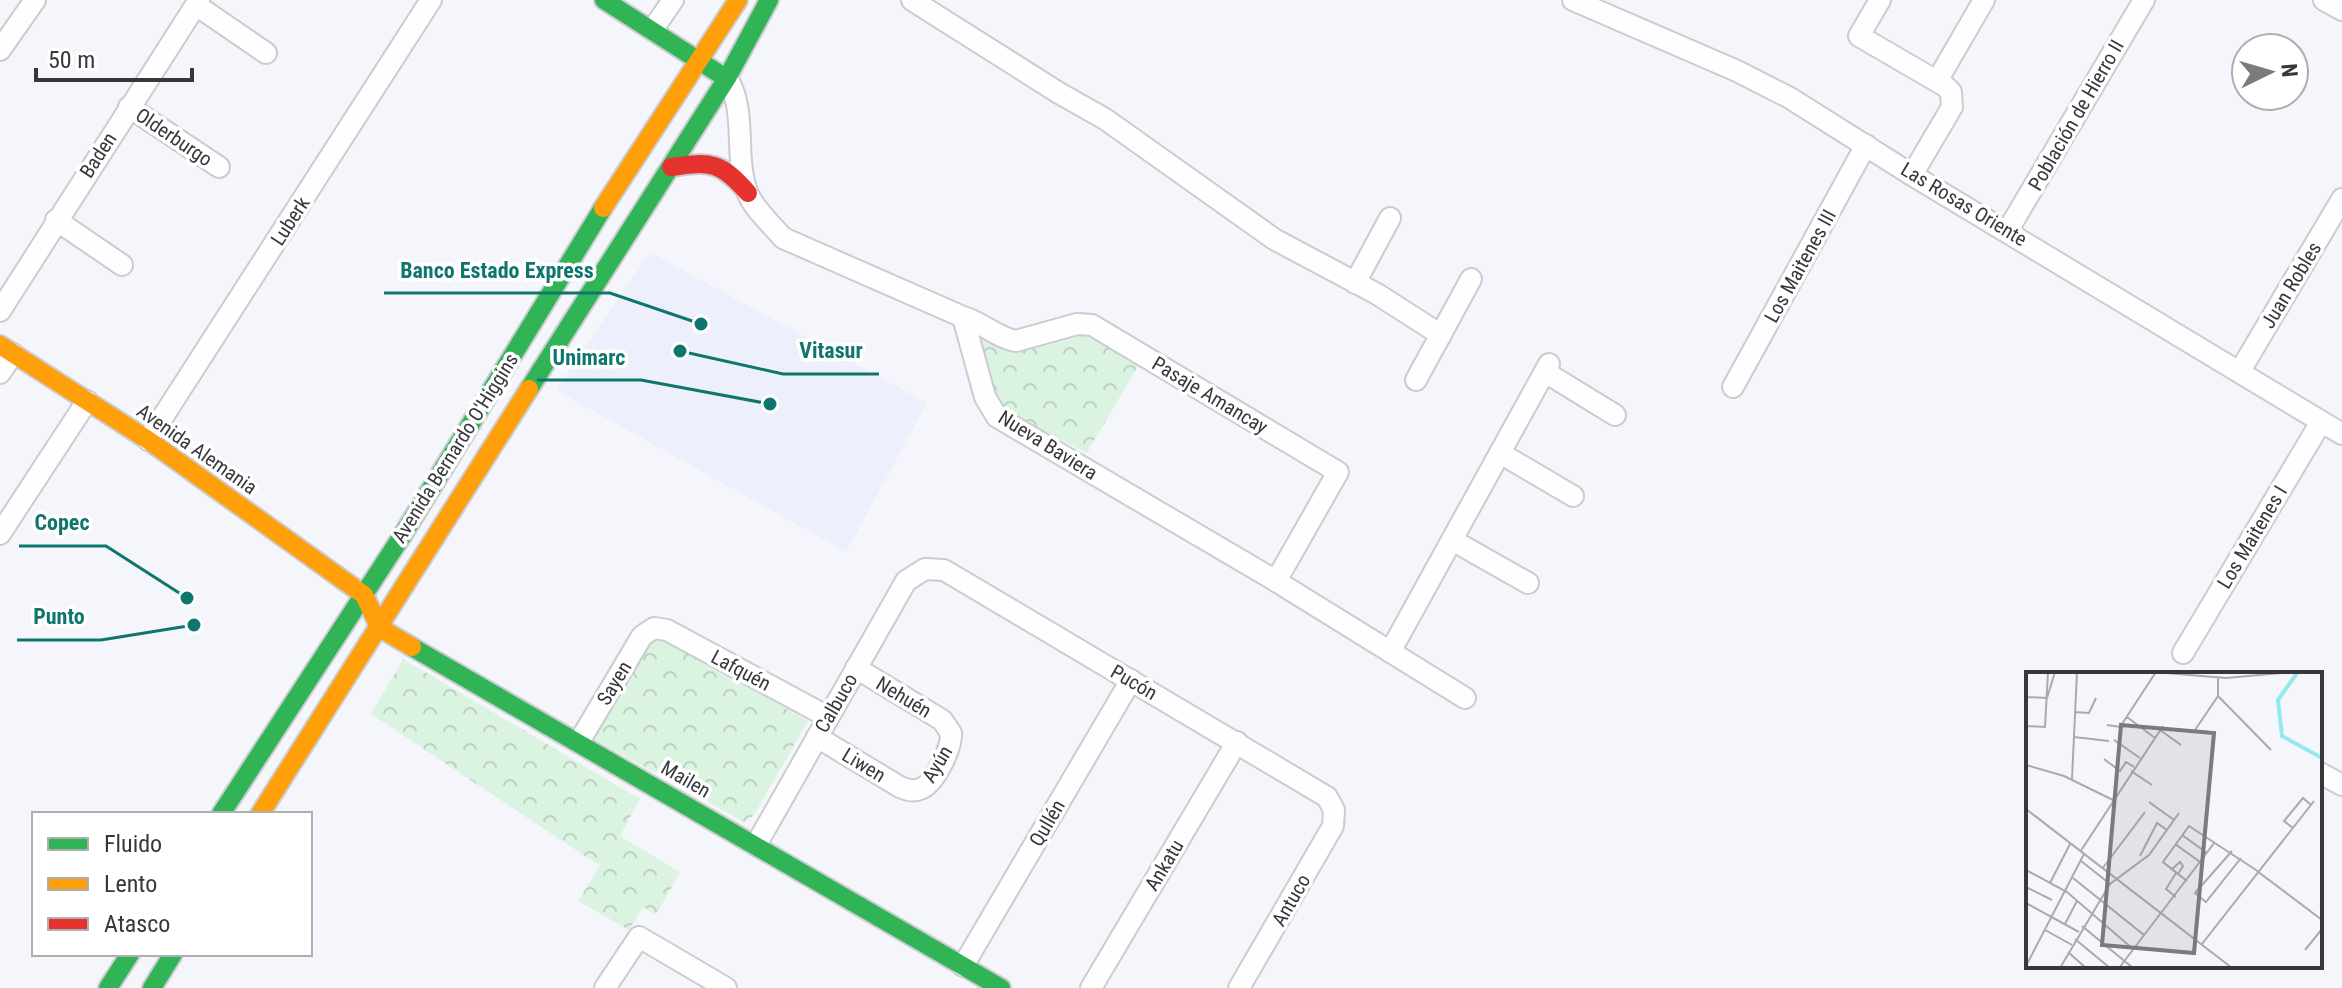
<svg xmlns="http://www.w3.org/2000/svg" width="2342" height="988" font-family="'Roboto Condensed',sans-serif">
	<style>
		.built { fill: #eeeffd }
		.park { fill: url(#park-crowns) }
		.lines { fill: none; stroke-linecap: round; stroke-linejoin: round }
		.street-casing { stroke: #cbccd0; stroke-width: 24 }
		.fast-casing { stroke: #cbccd0; stroke-width: 22 }
		.slow-casing { stroke: #cbccd0; stroke-width: 22 }
		.jam-casing { stroke: #cbccd0; stroke-width: 22 }
		.street { stroke: #fefefe; stroke-width: 20 }
		.fast { stroke: #30b455; stroke-width: 18 }
		.slow { stroke: #ff9f0a; stroke-width: 18 }
		.jam { stroke: #e5322d; stroke-width: 18 }
		.labels { text-anchor: middle; dominant-baseline: central; stroke-width: 7; stroke-linejoin: round; paint-order: stroke }
		.street-label { font-size: 20px; fill: #37373c; stroke: #fff }
		.inset-river { fill: none; stroke: #94e9ec; stroke-width: 4 }
		.inset-road { fill: none; stroke: #a9aaaf; stroke-width: 2 }
		.view { fill: #7a7a7f; fill-opacity: 0.15; stroke: #7a7a7f; stroke-width: 4 }
		.inset-edge { fill: none; stroke: #37373c; stroke-width: 4 }
		.leader { fill: none; stroke: #0f766e; stroke-width: 3 }
		.callout-dot { fill: #0f766e; stroke: #fff; stroke-width: 3 }
		.callout-label { font-size: 22px; text-anchor: middle; font-weight: bold; fill: #0f766e; stroke: #fff; stroke-width: 7; stroke-linejoin: round; paint-order: stroke }
	</style>
	<defs>
		<pattern id="park-crowns" width="20" height="18" patternUnits="userSpaceOnUse" patternTransform="scale(2)"><rect width="20" height="18" fill="#dbf3e1"/><path d="M2 6a3 3 0 1 1 6 0M12 15a3 3 0 1 1 6 0" fill="none" stroke="#bdd1c2"/></pattern>
	</defs>
	<rect width="100%" height="100%" fill="#f5f6fb"/>
	<path class="built" d="M650 252 927 403 846 552 556 390Z"/>
	<g class="park">
		<path d="M1072 333H1087L1138 366 1087 453 1013 415 994 395 980 335 1015 353Z"/>
		<path d="M663 639 808 721 754 815 744 822 592 738 651 640Z"/>
		<path d="M403 659 640 799 620 836 680 872 656 915 643 907 629 930 578 901 600 866 371 714Z"/>
	</g>
	<g class="lines">
		<defs>
			<g id="street">
				<path d="M912 0 1059 93 1105 119 1274 239 1377 294 1441 335"/>
				<path d="M1573 0 1737 71 1790 98 1912 175 2342 434"/>
				<path d="M1880 0 1859 36 1945 86 1951 92 1952 107 1912 175"/>
				<path d="M2324 0 2342 10"/>
				<path d="M196 5 266 53"/>
				<path d="M653 29 673 0"/>
				<path d="M0 50 35 0"/>
				<path d="M727 78C748 112 733 157 748 194 755 210 771 224 783 238L963 317 985 397 997 417 1276 581 1465 698"/>
				<path d="M1937 81 1984 0"/>
				<path d="M129 107 219 167"/>
				<path d="M56 220 122 265"/>
				<path d="M2008 230 2144 0"/>
				<path d="M1355 283 1390 218"/>
				<path d="M0 311 199 0"/>
				<path d="M963 317C982 322 997 338 1016 341L1077 324 1092 325 1338 472 1276 581"/>
				<path d="M2240 371 2342 199"/>
				<path d="M1545 372 1615 415"/>
				<path d="M0 373 13 354"/>
				<path d="M1416 380 1471 279"/>
				<path d="M1733 387 1866 145"/>
				<path d="M148 440 431 0"/>
				<path d="M1500 453 1573 496"/>
				<path d="M0 534 87 401"/>
				<path d="M1452 540 1528 583"/>
				<path d="M1390 652 1549 364"/>
				<path d="M2183 653 2321 422"/>
				<path d="M817 737 900 787C907 790 913 792 920 789 934 785 952 748 951 733L942 720 856 668"/>
				<path d="M579 742 642 636 654 628 667 630 828 717"/>
				<path d="M2320 773 2342 785"/>
				<path d="M756 845 906 581 925 569 944 570 1327 797 1334 810 1333 826 1239 988"/>
				<path d="M963 966 1131 680"/>
				<path d="M605 988 639 937 726 988"/>
				<path d="M1091 988 1237 742"/>
			</g>
			<g id="fast">
				<path d="M604 0 718 73"/>
				<path d="M529 389 727 78 769 0"/>
				<path d="M412 647 1001 988"/>
				<path d="M221 814 402 536 603 208"/>
				<path d="M108 988 130 954"/>
				<path d="M152 988 173 954"/>
			</g>
			<g id="slow">
				<path d="M603 208 738 0"/>
				<path d="M0 345 148 440 364 595 380 628 412 647"/>
				<path d="M260 814 529 389"/>
			</g>
			<path id="jam" d="M671 167C711 161 721 162 748 193"/>
		</defs>
		<use href="#street" class="street-casing"/>
		<use href="#fast" class="fast-casing"/>
		<use href="#slow" class="slow-casing"/>
		<use href="#jam" class="jam-casing"/>
		<use href="#street" class="street"/>
		<use href="#fast" class="fast"/>
		<use href="#slow" class="slow"/>
		<use href="#jam" class="jam"/>
	</g>
	<g class="labels">
		<g class="street-label">
			<text transform="translate(2076 115) rotate(-60)">Población de Hierro II</text>
			<text transform="translate(174 137) rotate(34)">Olderburgo</text>
			<text transform="translate(98 155) rotate(-57)">Baden</text>
			<text transform="translate(1964 204) rotate(31)">Las Rosas Oriente</text>
			<text transform="translate(290 221) rotate(-57)">Luberk</text>
			<text transform="translate(1800 266) rotate(-61)">Los Maitenes III</text>
			<text transform="translate(2291 285) rotate(-59)">Juan Robles</text>
			<text transform="translate(1210 395) rotate(31)">Pasaje Amancay</text>
			<text transform="translate(1048 445) rotate(32)">Nueva Baviera</text>
			<text transform="translate(455 448) rotate(-58)">Avenida Bernardo O'Higgins</text>
			<text transform="translate(197 449) rotate(35)">Avenida Alemania</text>
			<text transform="translate(2252 537) rotate(-59)">Los Maitenes I</text>
			<text transform="translate(741 670) rotate(28)">Lafquén</text>
			<text transform="translate(1134 682) rotate(30)">Pucón</text>
			<text transform="translate(614 683) rotate(-59)">Sayen</text>
			<text transform="translate(904 697) rotate(31)">Nehuén</text>
			<text transform="translate(836 703) rotate(-60)">Calbuco</text>
			<text transform="translate(937 764) rotate(-59)">Ayún</text>
			<text transform="translate(864 765) rotate(31)">Liwen</text>
			<text transform="translate(686 779) rotate(30)">Mailen</text>
			<text transform="translate(1047 823) rotate(-60)">Qullén</text>
			<text transform="translate(1164 865) rotate(-59)">Ankatu</text>
			<text transform="translate(1291 900) rotate(-60)">Antuco</text>
		</g>
	</g>
	<g transform="translate(2026 672)">
		<rect width="296" height="296" fill="#f5f6fb"/>
		<path class="inset-river" d="M271 1 252 28 256 64 296 86"/>
		<path class="inset-road" d="M127 0 200 6 269 0M192 6V24L245 78M0 25 21 26 29 0M49 40 63 41 70 26M101 45 129 66M81 53 94 55 130 0M0 54 19 55 22 0M134 58 155 73M167 61 192 24M48 65 83 69M88 68 114 86M78 87 94 99 100 90 108 95M0 93 38 104 87 128M105 99 126 113M46 107 51 0M123 130 148 148M0 137 206 296M267 156 258 149 277 126 285 133M156 163 181 181M149 172 174 190M206 179 169 221 180 230 215 186M54 180 137 54M114 184 131 151 141 158M55 189 84 212M76 197 119 140M0 198 41 220 107 277M145 198 154 190 157 194 152 202M231 199 296 248M150 201 140 217 150 225M47 206 118 263M161 209 137 190 163 154 233 200M24 211 44 172M0 215 26 228M0 231 53 260M39 252 51 229M56 254 107 296M19 258 46 273M49 267 84 296M176 272 288 129M279 278 296 257M42 280 60 296M0 294 58 182M34 296 84 212 123 183 153 141M93 296 189 170"/>
		<path class="view" d="M95 53 188 61 168 281 76 273Z"/>
		<rect width="296" height="296" class="inset-edge"/>
	</g>
	<path class="leader" d="M701 324L610 293H384M680 351L783 374H879M770 404L641 380H537M187 598L106 546H19M194 625L101 640H17"/>
	<g class="callout-dot">
		<circle cx="701" cy="324" r="8"/>
		<circle cx="680" cy="351" r="8"/>
		<circle cx="770" cy="404" r="8"/>
		<circle cx="187" cy="598" r="8"/>
		<circle cx="194" cy="625" r="8"/>
	</g>
	<g class="callout-label">
		<text x="497" y="278">Banco Estado Express</text>
		<text x="831" y="358">Vitasur</text>
		<text x="589" y="365">Unimarc</text>
		<text x="62" y="530">Copec</text>
		<text x="59" y="624">Punto</text>
	</g>
	<rect x="32" y="812" width="280" height="144" fill="#ffffff" stroke="#afafb1" stroke-width="2"/>
	<rect x="48" y="838" width="40" height="12" fill="#30b455" stroke="#afafb1" stroke-width="2"/>
	<text x="104" y="852" font-size="24" fill="#37373c">Fluido</text>
	<rect x="48" y="878" width="40" height="12" fill="#ff9f0a" stroke="#afafb1" stroke-width="2"/>
	<text x="104" y="892" font-size="24" fill="#37373c">Lento</text>
	<rect x="48" y="918" width="40" height="12" fill="#e5322d" stroke="#afafb1" stroke-width="2"/>
	<text x="104" y="932" font-size="24" fill="#37373c">Atasco</text>
	<g transform="translate(2270 72) rotate(85)"><circle r="38" fill="#ffffff" stroke="#afafb1" stroke-width="2"/>
	<path d="M0-6L14 30L0 20L-14 30Z" fill="#7a7a7f"/>
	<text y="-12" font-size="22" font-weight="bold" text-anchor="middle" fill="#37373c">N</text>
	</g>
	<path d="M36 68v12h156v-12" fill="none" stroke="#37373c" stroke-width="4"/>
	<text x="48" y="68" font-size="24" fill="#37373c" stroke="#ffffff" stroke-width="6" paint-order="stroke">50 m</text>
</svg>
